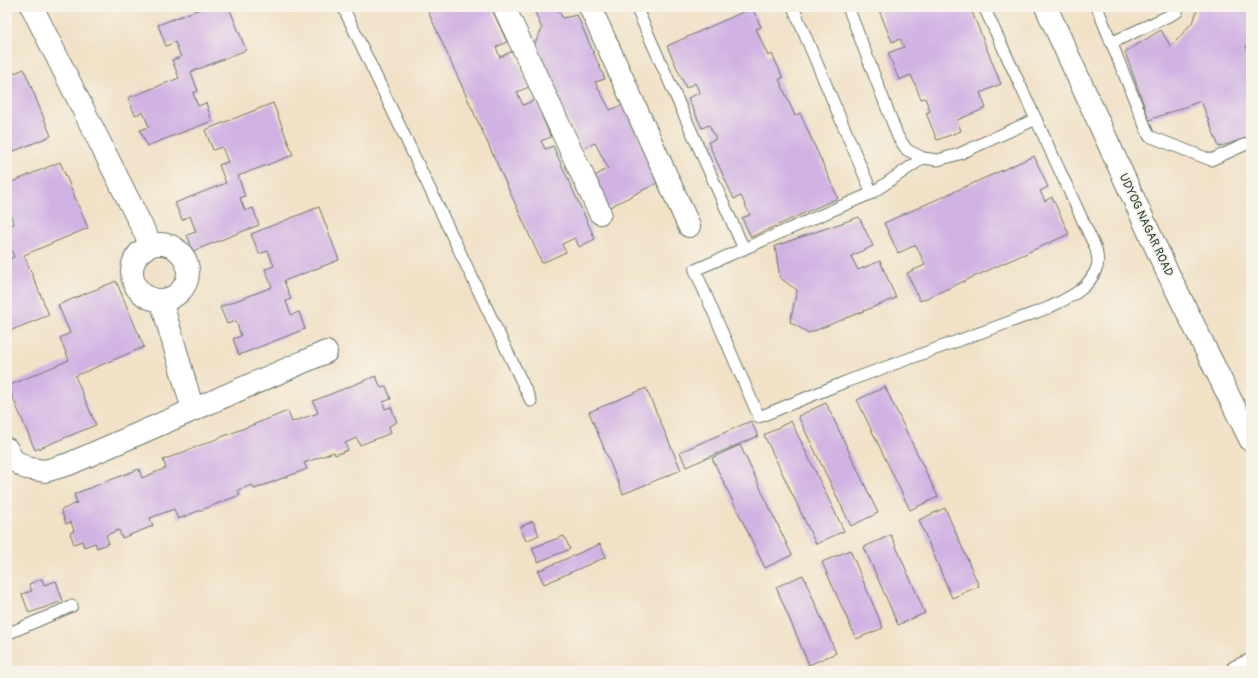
<svg xmlns="http://www.w3.org/2000/svg" width="1258" height="678" font-family="Pangolin,sans-serif">
	<style>
		.building { fill: #d1b3e3 }
		.lines { fill: none; stroke-linecap: round; stroke-linejoin: round }
		.service-casing { stroke: #687667; stroke-width: 13 }
		.minor-casing { stroke: #687667; stroke-width: 24 }
		.service { stroke: #fff; stroke-width: 11 }
		.minor { stroke: #fff; stroke-width: 22 }
		.labels { text-anchor: middle; dominant-baseline: central; stroke-width: 4; stroke-linejoin: round; paint-order: stroke }
		.street-label { font-size: 12px; fill: #1f3d34; stroke: #f7f3e8 }
	</style>
	<rect width="100%" height="100%" fill="#f7f3e8"/>
	<filter id="ink" filterUnits="userSpaceOnUse"><feTurbulence type="fractalNoise" baseFrequency=".025" numOctaves="2"/><feDisplacementMap in="SourceGraphic" scale="8" xChannelSelector="R" yChannelSelector="G"/><feConvolveMatrix kernelMatrix="1 2 1 2 8 2 1 2 1" color-interpolation-filters="sRGB"/></filter>
	<filter id="wash" filterUnits="userSpaceOnUse"><feTurbulence type="fractalNoise" baseFrequency=".012" numOctaves="4" result="noise"/><feDisplacementMap in="SourceGraphic" scale="16" xChannelSelector="R" yChannelSelector="G"/><feGaussianBlur stdDeviation="0.9" result="paint"/><feColorMatrix in="noise" values="0 0 0 0 0 0 0 0 0 0 0 0 0 0 0 0 0 1.4 0 .05"/><feComposite in="paint" operator="in"/></filter>
	<g filter="url(#wash)">
		<rect width="100%" height="100%" fill="#f1e1c6"/>
		<g id="blocks">
			<g class="building">
				<path d="M205 7H229L246 50 191 72 198 91 193 93 198 106 206 103 212 121 147 146 140 130 149 127 143 112 135 115 128 98 179 78 172 60 181 57 175 42 166 46 158 25Z"/>
				<path d="M426 7H491L507 42 496 47 500 57 513 51 529 87 517 92 523 105 535 100 551 137 541 141 545 149 553 146 595 239 579 247 575 238 562 244 566 252 542 263Z"/>
				<path d="M533 7H556L563 18 577 15 605 79 595 82 610 110 625 104 657 183 606 209 592 178 608 168 595 143 582 149 534 45 542 29Z"/>
				<path d="M885 7H970L1001 84 980 93 986 108 957 120 961 131 937 140 926 113 930 111 925 98 921 99 911 75 899 80 888 53 904 47 900 39 892 42 879 10Z"/>
				<path d="M1198 7H1251V44L1246 46 1251 58V136L1219 147 1201 101 1149 120 1125 52 1161 30 1171 47 1194 20Z"/>
				<path d="M752 8 761 27 756 29 768 56 772 54 783 78 779 79 795 116 800 113 838 198 751 237 742 218 750 215 741 196 734 199 708 142 716 139 709 125 702 128 688 98 700 93 695 83 686 88 667 46Z"/>
				<path d="M24 69 51 136 7 154V76Z"/>
				<path d="M273 103 293 155 238 176 245 196 240 198 245 211 253 208 259 225 193 251 187 235 196 232 190 216 182 220 175 203 226 183 219 165 228 162 222 147 213 150 205 130Z"/>
				<path d="M1034 156 1048 187 1040 191 1045 201 1052 197 1069 234 920 301 907 273 925 265 916 245 898 253 884 223Z"/>
				<path d="M60 162 88 228 24 255 49 315 7 332V260L14 257 7 240V227L14 224 7 207V184Z"/>
				<path d="M319 207 339 260 284 281 291 299 286 301 291 315 299 312 305 329 239 355 233 339 241 336 236 321 227 324 220 307 272 287 265 269 274 266 268 251 259 254 251 234Z"/>
				<path d="M859 217 873 246 851 256 858 270 880 261 896 298 809 333 790 322 797 290 780 278 775 246Z"/>
				<path d="M116 281 144 347 75 376 96 425 35 450 8 386 69 360 60 338 70 333 58 305Z"/>
				<path d="M376 376 381 388 386 386 391 399 383 402 385 409 391 407 397 422 389 426 391 433 360 445 357 438 345 443 348 450 335 455 334 452 304 463 307 469 254 489 252 485 238 490 240 495 178 519 174 509 150 518 153 526 122 538 119 530 106 535 109 543 97 548 95 543 84 547 82 541 74 544 70 533 74 531 71 522 66 524 61 510 77 503 74 494 139 469 142 478 166 468 163 460 288 411 292 422 318 413 313 401Z"/>
				<path d="M885 387 938 497 910 510 857 400Z"/>
				<path d="M646 388 681 470 623 494 589 412Z"/>
				<path d="M826 403 878 513 851 526 798 416Z"/>
				<path d="M751 421 758 436 686 467 680 452Z"/>
				<path d="M791 421 844 531 816 544 764 435Z"/>
				<path d="M740 445 792 555 765 568 712 458Z"/>
				<path d="M945 508 979 586 952 598 919 520Z"/>
				<path d="M533 521 539 535 526 541 520 527Z"/>
				<path d="M891 535 925 613 898 625 864 547Z"/>
				<path d="M564 536 570 549 538 562 532 548Z"/>
				<path d="M600 544 606 557 544 584 538 571Z"/>
				<path d="M850 550 883 628 856 639 822 562Z"/>
				<path d="M803 575 836 653 809 665 776 587Z"/>
				<path d="M42 579 44 585 56 581 63 601 29 613 22 594 32 591 29 584Z"/>
			</g>
		</g>
	</g>
	<g filter="url(#ink)">
		<use href="#blocks" fill-opacity="0" stroke="#687667" stroke-width="1"/>
		<g class="lines">
			<defs>
				<g id="service">
					<path d="M343 7 531 401"/>
					<path d="M636 7 744 249"/>
					<path d="M793 7 872 193"/>
					<path d="M848 7 898 137 907 150 923 158 938 160 959 154 1036 119"/>
					<path d="M1097 7 1149 136 1211 160 1251 142"/>
					<path d="M1111 43 1177 12V7"/>
					<path d="M923 158 872 193 695 270 759 417 845 382 1048 308C1068 298 1089 290 1097 267 1099 262 1097 254 1096 249L984 7"/>
					<path d="M7 634 72 606"/>
				</g>
				<g id="minor">
					<path d="M32 7 151 245"/>
					<path d="M504 7 600 213"/>
					<path d="M590 7 689 226"/>
					<path d="M1046 7 1164 265 1251 441"/>
					<circle cx="160" cy="272" r="28"/>
					<path d="M161 300 193 410"/>
					<path d="M7 449 12 459 26 468 45 471 69 464 326 352"/>
					<path d="M1237 671 1251 665"/>
				</g>
			</defs>
			<use href="#service" class="service-casing"/>
			<use href="#minor" class="minor-casing"/>
			<use href="#service" class="service"/>
			<use href="#minor" class="minor"/>
		</g>
	</g>
	<g class="labels">
		<g class="street-label">
			<text transform="translate(1146 225) rotate(65)">UDYOG NAGAR ROAD</text>
		</g>
	</g>
	<rect width="1258" height="678" fill="none" stroke="#f7f3e8" stroke-width="24"/>
</svg>
